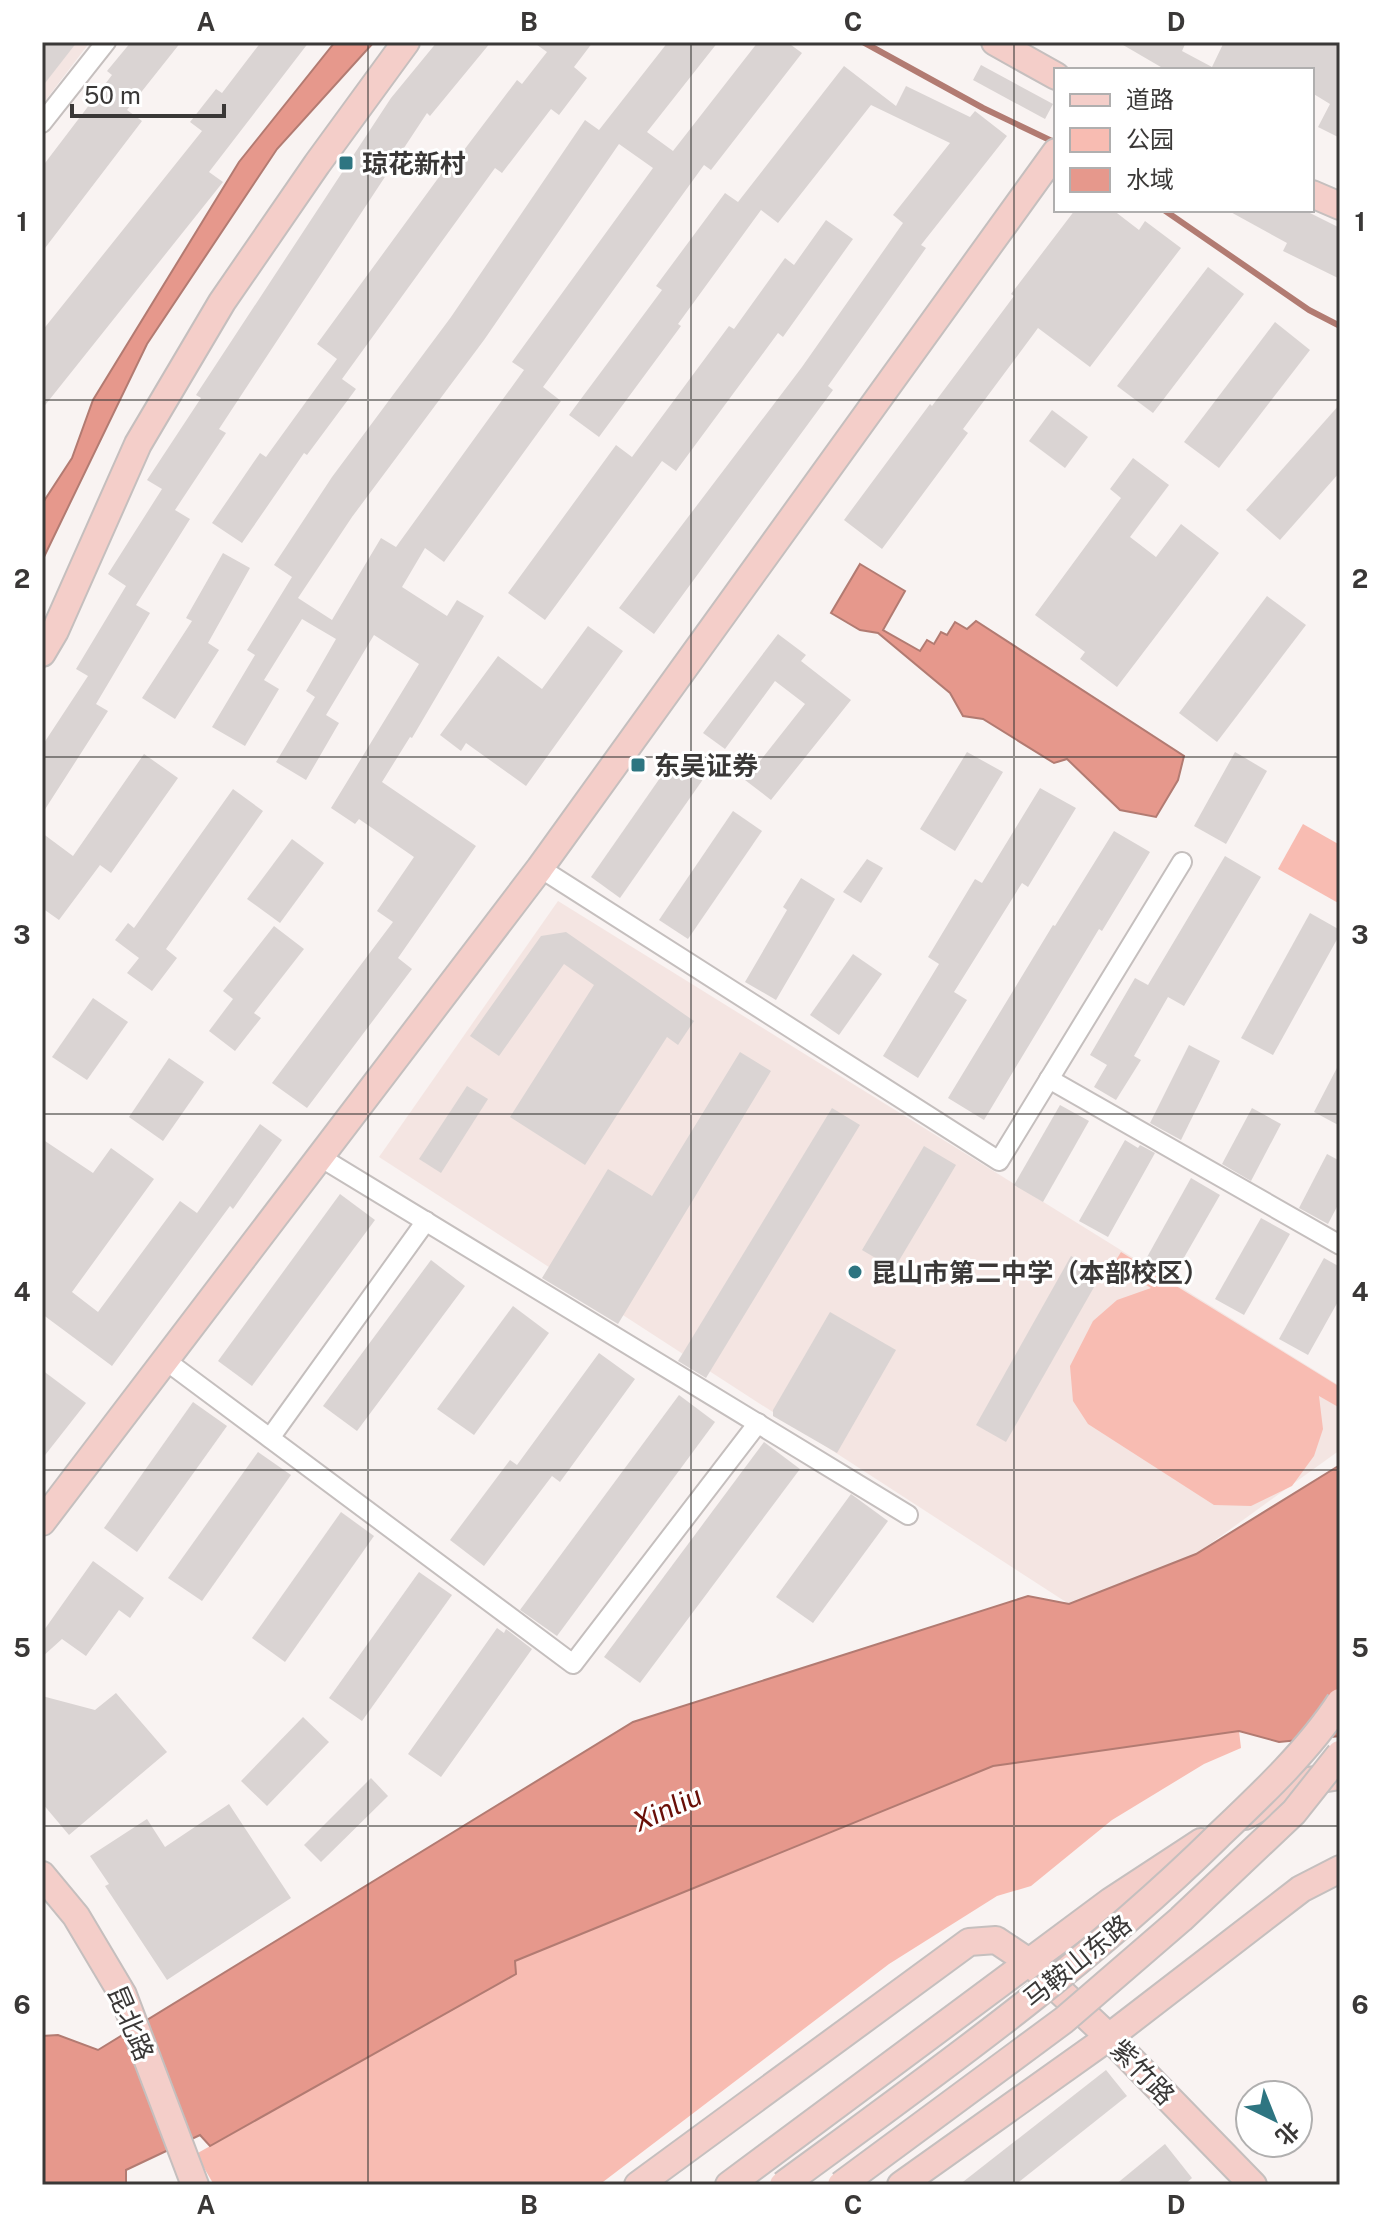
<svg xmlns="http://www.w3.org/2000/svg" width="1382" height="2227" font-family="'Public Sans','Noto Sans SC',sans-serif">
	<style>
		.built { fill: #f4e5e2 }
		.green { fill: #f8bcb2 }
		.water { fill: #e6988c; stroke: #b27b72; stroke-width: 2 }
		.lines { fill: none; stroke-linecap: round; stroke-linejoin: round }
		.stream { stroke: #b27b72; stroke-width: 6 }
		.building { fill: #dad4d3; fill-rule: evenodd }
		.street-casing { stroke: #c5bfbe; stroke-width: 22 }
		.secondary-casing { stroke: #c5bfbe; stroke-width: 30 }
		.street { stroke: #fff; stroke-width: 18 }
		.secondary { stroke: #f4cec9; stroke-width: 26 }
		.secondary-bridge-casing { stroke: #c5bfbe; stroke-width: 30; stroke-linecap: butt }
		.secondary-bridge { stroke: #f4cec9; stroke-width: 26 }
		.grid { fill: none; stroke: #3a3837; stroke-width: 2; stroke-opacity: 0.55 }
		.poi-dot { fill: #2e7581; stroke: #fff; stroke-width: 3 }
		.labels { text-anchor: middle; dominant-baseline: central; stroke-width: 6; stroke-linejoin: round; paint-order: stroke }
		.poi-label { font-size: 26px; font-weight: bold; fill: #3a3837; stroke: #fff; text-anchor: start }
		.street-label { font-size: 26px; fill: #3a3837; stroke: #fff }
		.water-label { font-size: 28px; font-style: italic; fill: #690e07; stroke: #fff }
		.neatline { fill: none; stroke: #3a3837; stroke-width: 3 }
		.grid-label { font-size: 26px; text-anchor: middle; font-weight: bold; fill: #3a3837 }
	</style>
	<rect width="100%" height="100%" fill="#f9f3f2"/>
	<g class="built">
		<path d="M42 42H90L42 105Z"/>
		<path d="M558 901 1340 1386V1450L1196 1554 1069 1604 379 1157Z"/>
	</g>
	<g class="green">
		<path d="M1303 824 1340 845V904L1278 869Z"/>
		<path d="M1121 1252 1340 1387V1408L1319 1396 1323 1429 1314 1456 1292 1486 1251 1506 1214 1505 1088 1424 1073 1401 1070 1366 1093 1321 1117 1300 1151 1288 1113 1265Z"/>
		<path d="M1239 1731 1241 1748 1204 1764 1112 1820 1031 1886 997 1896 889 1964 599 2185H214L196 2154 515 1974 514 1961 993 1766Z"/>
	</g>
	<g class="water">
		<path d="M335 42H374L277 149 147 344 42 561V504L72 458 93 400 239 162Z"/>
		<path d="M860 564 905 591 883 630 920 651 927 640 934 644 941 632 947 635 955 622 967 629 976 621 1184 756 1178 780 1156 817 1120 810 1067 759 1054 763 983 719 963 716 950 693 878 633 860 630 831 613Z"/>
		<path d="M1340 1465V1736L1279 1742 1239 1731 993 1766 515 1961 516 1974 210 2146 200 2135 126 2170V2185H42V2036L58 2035 98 2050 633 1722 1028 1596 1069 1604 1196 1554Z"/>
	</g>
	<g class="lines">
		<g class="stream">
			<path d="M863 42 983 108 1056 143"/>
			<path d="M1164 210 1309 310 1340 326"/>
		</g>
	</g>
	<g class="building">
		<path d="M42 42H77L42 87Z"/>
		<path d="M131 42H181L127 110 142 121 42 252V167L112 75 107 71Z"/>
		<path d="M261 42H309L209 172 223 182 42 409V331L202 131 190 122 216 89 222 93Z"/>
		<path d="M437 42H491L430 116 427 113 219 429 226 433 175 510 190 519 136 605 150 613 96 704 108 711 42 814V746L88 676 76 669 126 586 108 574 162 489 147 480 201 398 196 395 391 98Z"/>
		<path d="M533 42H593L574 67 587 78 559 115 551 109 502 173 495 168 342 379 356 389 307 455 304 453 242 543 212 523 260 453 266 457 337 359 317 344 458 151 461 154 517 80 522 84 547 52Z"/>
		<path d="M668 42H718L647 132 673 151 758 42H787L802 53 711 170 704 165 543 387 561 401 444 562 425 548 402 587 447 616 457 600 484 616 412 738 410 737 382 782 476 846 398 958 412 969 307 1108 272 1083 393 922 377 911 414 857 359 819 355 824 331 808 419 664 374 635 326 715 339 723 306 780 276 762 315 697 306 691 336 639 302 619 264 680 279 689 245 746 212 727 255 655 247 650 292 577 274 565 332 477 451 317 585 120 599 130ZM619 144 653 168 512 362 524 370 396 547 381 538 332 620 298 598 352 517 484 340Z"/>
		<path d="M1118 42H1186L1182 51 1212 67 1224 42H1340V138L1318 127 1330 104 1312 93V70H1166Z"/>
		<path d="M981 65 1053 104 1045 119 973 80Z"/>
		<path d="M844 66 896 106 906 86 970 117 975 111 1007 136 921 245 926 248 828 386 833 390 654 634 619 608 802 367 903 223 893 215 950 143 871 105 778 223 761 210 678 324 681 326 599 437 569 415 662 290 656 286 725 193 738 202Z"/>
		<path d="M1075 210H1113L1139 230 1145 221 1181 248 1090 367 1038 328 963 429 968 433 882 549 844 520 930 404 932 406 1014 296 1011 294Z"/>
		<path d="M1227 210H1304L1340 228V279L1283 251 1287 243Z"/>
		<path d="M826 220 853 239 783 337 778 333 676 471 662 461 545 620 508 593 616 445 632 457 729 326 734 329 785 258 794 265Z"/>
		<path d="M1208 267 1244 294 1153 413 1117 386Z"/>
		<path d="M1275 322 1310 350 1219 468 1184 442Z"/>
		<path d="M1340 404V472L1280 540 1246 510Z"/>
		<path d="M1052 410 1088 437 1065 468 1029 441Z"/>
		<path d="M1133 458 1169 485 1130 537 1156 557 1181 524 1219 553 1117 687 1080 659 1085 652 1035 615 1121 498 1110 489Z"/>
		<path d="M223 553 250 568 208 643 219 650 175 719 142 698 192 621 186 618Z"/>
		<path d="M1267 596 1306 625 1217 742 1179 713Z"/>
		<path d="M588 626 623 651 526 786 466 743 461 751 440 735 498 656 542 689Z"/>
		<path d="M778 634 806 655 801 661 851 700 771 800 745 780 805 704 775 681 725 749 703 733Z"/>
		<path d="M967 752 1003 772 955 851 920 829Z"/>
		<path d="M1235 752 1267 771 1226 844 1194 826Z"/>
		<path d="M144 754 178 778 111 873 100 865 59 920 42 908V833L73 856Z"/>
		<path d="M676 755 706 775 620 898 591 877Z"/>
		<path d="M1040 788 1076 808 1028 887 1022 883 954 992 967 1000 918 1078 883 1056 939 964 928 957 975 879 982 883Z"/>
		<path d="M233 789 263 811 166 949 177 958 152 991 127 973 139 958 115 940 128 923 134 928Z"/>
		<path d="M733 811 762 831 688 939 659 920Z"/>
		<path d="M1114 831 1150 852 1102 931 1099 929 984 1120 948 1098 1053 925 1055 926Z"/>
		<path d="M292 839 324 863 280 923 247 899Z"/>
		<path d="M1225 856 1261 877 1184 1006 1168 997 1134 1056 1141 1060 1116 1100 1094 1087 1107 1065 1090 1055 1135 978 1148 985Z"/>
		<path d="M867 859 883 868 861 903 843 892Z"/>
		<path d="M801 878 835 899 776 1000 745 982 787 910 783 907Z"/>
		<path d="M1310 913 1340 930V934L1273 1055 1241 1038Z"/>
		<path d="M274 926 304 949 254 1013 261 1018 235 1051 209 1031 233 999 223 991Z"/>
		<path d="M566 932 694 1021 678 1045 667 1037 585 1165 510 1117 594 985 564 964 499 1056 470 1036 541 936Z"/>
		<path d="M853 954 882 974 839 1035 810 1015Z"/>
		<path d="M93 998 128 1022 87 1080 52 1057Z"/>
		<path d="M1189 1045 1220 1061 1181 1140 1150 1123Z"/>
		<path d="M740 1052 771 1071 618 1324 542 1278 608 1169 652 1196Z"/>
		<path d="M169 1058 204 1082 163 1141 129 1117Z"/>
		<path d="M1340 1062V1126L1314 1112Z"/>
		<path d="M467 1086 488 1099 441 1173 419 1159Z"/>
		<path d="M1060 1105 1089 1121 1043 1202 1014 1185Z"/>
		<path d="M832 1108 860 1125 706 1378 678 1361Z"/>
		<path d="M1252 1108 1281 1124 1251 1181 1222 1164Z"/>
		<path d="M260 1124 282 1140 233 1209 230 1206 112 1366 42 1314V1139L93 1173 111 1148 154 1179 72 1292 98 1312 180 1201 197 1213Z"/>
		<path d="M1125 1140 1138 1148 1140 1145 1155 1153 1108 1237 1079 1221Z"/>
		<path d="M924 1146 956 1165 894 1269 862 1250Z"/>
		<path d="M1327 1154 1340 1161V1201L1328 1224 1299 1208Z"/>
		<path d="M1191 1178 1220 1195 1174 1275 1146 1259Z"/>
		<path d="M340 1194 375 1220 252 1386 218 1361Z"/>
		<path d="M1261 1218 1290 1234 1244 1315 1215 1299Z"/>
		<path d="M1071 1256 1102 1273 1006 1442 976 1425Z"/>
		<path d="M1324 1258 1340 1267V1298L1308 1355 1279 1339Z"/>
		<path d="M431 1260 465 1286 357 1431 323 1406Z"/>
		<path d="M513 1306 549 1333 474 1435 437 1409Z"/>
		<path d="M830 1312 896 1350 837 1453 773 1416V1410Z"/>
		<path d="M599 1353 635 1379 560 1482 552 1476 484 1566 450 1540 510 1460 517 1465Z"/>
		<path d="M42 1370 86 1403 42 1459Z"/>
		<path d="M679 1395 715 1422 557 1636 520 1610Z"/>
		<path d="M193 1402 227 1426 137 1552 104 1528Z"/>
		<path d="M764 1442 800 1469 640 1683 604 1657Z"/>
		<path d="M258 1452 291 1475 202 1601 168 1578Z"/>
		<path d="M851 1494 888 1521 813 1623 776 1597Z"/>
		<path d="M341 1512 374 1536 285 1662 252 1638Z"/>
		<path d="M93 1561 144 1598 130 1618 119 1610 86 1656 62 1639 42 1657V1633Z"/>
		<path d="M419 1572 452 1595 362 1721 329 1698Z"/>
		<path d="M497 1628 504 1633 506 1629 532 1649 441 1777 408 1754Z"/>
		<path d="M116 1693 167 1752 69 1835 42 1803V1696L95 1710Z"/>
		<path d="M303 1717 329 1742 267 1806 241 1781Z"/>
		<path d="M371 1778 388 1796 321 1862 304 1845Z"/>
		<path d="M229 1804 291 1898 167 1980 105 1886 109 1884 90 1856 147 1819 165 1847Z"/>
		<path d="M1106 2070 1127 2096 1015 2185H959Z"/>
		<path d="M1165 2144 1192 2178 1184 2185H1115Z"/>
	</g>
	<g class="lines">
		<defs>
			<g id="street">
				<path d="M42 123 106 42"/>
				<path d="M540 868 999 1161 1182 862"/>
				<path d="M1049 1079 1340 1245"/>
				<path d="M320 1157 908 1515"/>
				<path d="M165 1360 573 1664 758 1423"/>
				<path d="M270 1438 426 1221"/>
			</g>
			<g id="secondary">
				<path d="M995 42 1056 76"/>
				<path d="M1312 194 1340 206"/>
				<path d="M42 653 55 631 138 444 222 302 317 164 406 42"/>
				<path d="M42 1522 540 868 1056 152"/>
				<path d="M1245 1816 1308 1781 1340 1776"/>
				<path d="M42 1875 76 1916 123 1995 195 2185"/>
				<path d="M638 2185 969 1942 996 1940 1029 1962 1109 2037 1253 2185"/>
				<path d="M729 2185 1111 1901 1201 1842"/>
				<path d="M901 2185 1109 2037 1301 1889 1340 1869"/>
			</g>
		</defs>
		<use href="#street" class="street-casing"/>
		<use href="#secondary" class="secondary-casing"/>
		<use href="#street" class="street"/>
		<use href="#secondary" class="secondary"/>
		<defs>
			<g id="secondary-bridge">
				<path d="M783 2185C933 2075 1085 1967 1218 1836 1260 1796 1308 1751 1340 1702"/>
				<path d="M841 2185 1064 2020 1181 1919 1294 1812 1340 1754"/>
			</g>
		</defs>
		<use href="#secondary-bridge" class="secondary-bridge-casing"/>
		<use href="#secondary-bridge" class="secondary-bridge"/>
	</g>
	<path class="grid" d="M368 42V2185M691 42V2185M1014 42V2185M42 400H1340M42 757H1340M42 1114H1340M42 1470H1340M42 1826H1340"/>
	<g class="poi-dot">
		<rect x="338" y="155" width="16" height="16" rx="4"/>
		<rect x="630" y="757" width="16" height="16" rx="4"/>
		<circle cx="855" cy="1272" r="8"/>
	</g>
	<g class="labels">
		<g class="poi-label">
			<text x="362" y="163">琼花新村</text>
			<text x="654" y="765">东吴证券</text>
			<text x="871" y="1272">昆山市第二中学（本部校区）</text>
		</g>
		<g class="street-label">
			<text transform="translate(1077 1961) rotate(-39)">马鞍山东路</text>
			<text transform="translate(131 2023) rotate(67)">昆北路</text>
			<text transform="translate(1143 2072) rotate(46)">紫竹路</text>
		</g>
		<g class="water-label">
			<text transform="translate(667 1808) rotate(-24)">Xinliu</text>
		</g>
	</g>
	<rect width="1382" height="2227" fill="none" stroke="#ffffff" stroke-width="88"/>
	<rect x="1054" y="68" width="260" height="144" fill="#ffffff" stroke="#b0afaf" stroke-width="2"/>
	<rect x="1070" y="94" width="40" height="12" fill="#f4cec9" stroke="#b0afaf" stroke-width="2"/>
	<text x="1126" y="108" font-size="24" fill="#3a3837">道路</text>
	<rect x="1070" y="128" width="40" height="24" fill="#f8bcb2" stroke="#b0afaf" stroke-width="2"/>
	<text x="1126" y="148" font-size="24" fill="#3a3837">公园</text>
	<rect x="1070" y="168" width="40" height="24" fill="#e6988c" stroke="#b0afaf" stroke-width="2"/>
	<text x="1126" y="188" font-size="24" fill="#3a3837">水域</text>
	<g transform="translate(1274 2119) rotate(137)"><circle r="38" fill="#ffffff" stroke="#b0afaf" stroke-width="2"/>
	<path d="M0-6L14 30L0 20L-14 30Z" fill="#2e7581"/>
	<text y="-12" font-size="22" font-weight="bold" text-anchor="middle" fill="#3a3837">北</text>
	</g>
	<path d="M72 104v12h152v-12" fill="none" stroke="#3a3837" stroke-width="4"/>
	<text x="84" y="104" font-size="24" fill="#3a3837" stroke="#ffffff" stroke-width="6" paint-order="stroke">50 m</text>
	<rect x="44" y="44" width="1294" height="2139" class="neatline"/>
	<g class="grid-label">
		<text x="206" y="31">A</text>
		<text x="529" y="31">B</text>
		<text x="853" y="31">C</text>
		<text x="1176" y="31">D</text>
		<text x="22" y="231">1</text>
		<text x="1360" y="231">1</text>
		<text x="22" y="588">2</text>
		<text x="1360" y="588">2</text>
		<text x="22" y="944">3</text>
		<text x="1360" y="944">3</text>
		<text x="22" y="1301">4</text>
		<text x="1360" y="1301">4</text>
		<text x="22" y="1657">5</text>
		<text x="1360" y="1657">5</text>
		<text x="22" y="2014">6</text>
		<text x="1360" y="2014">6</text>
		<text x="206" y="2214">A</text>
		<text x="529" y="2214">B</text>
		<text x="853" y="2214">C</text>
		<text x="1176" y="2214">D</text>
	</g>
</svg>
